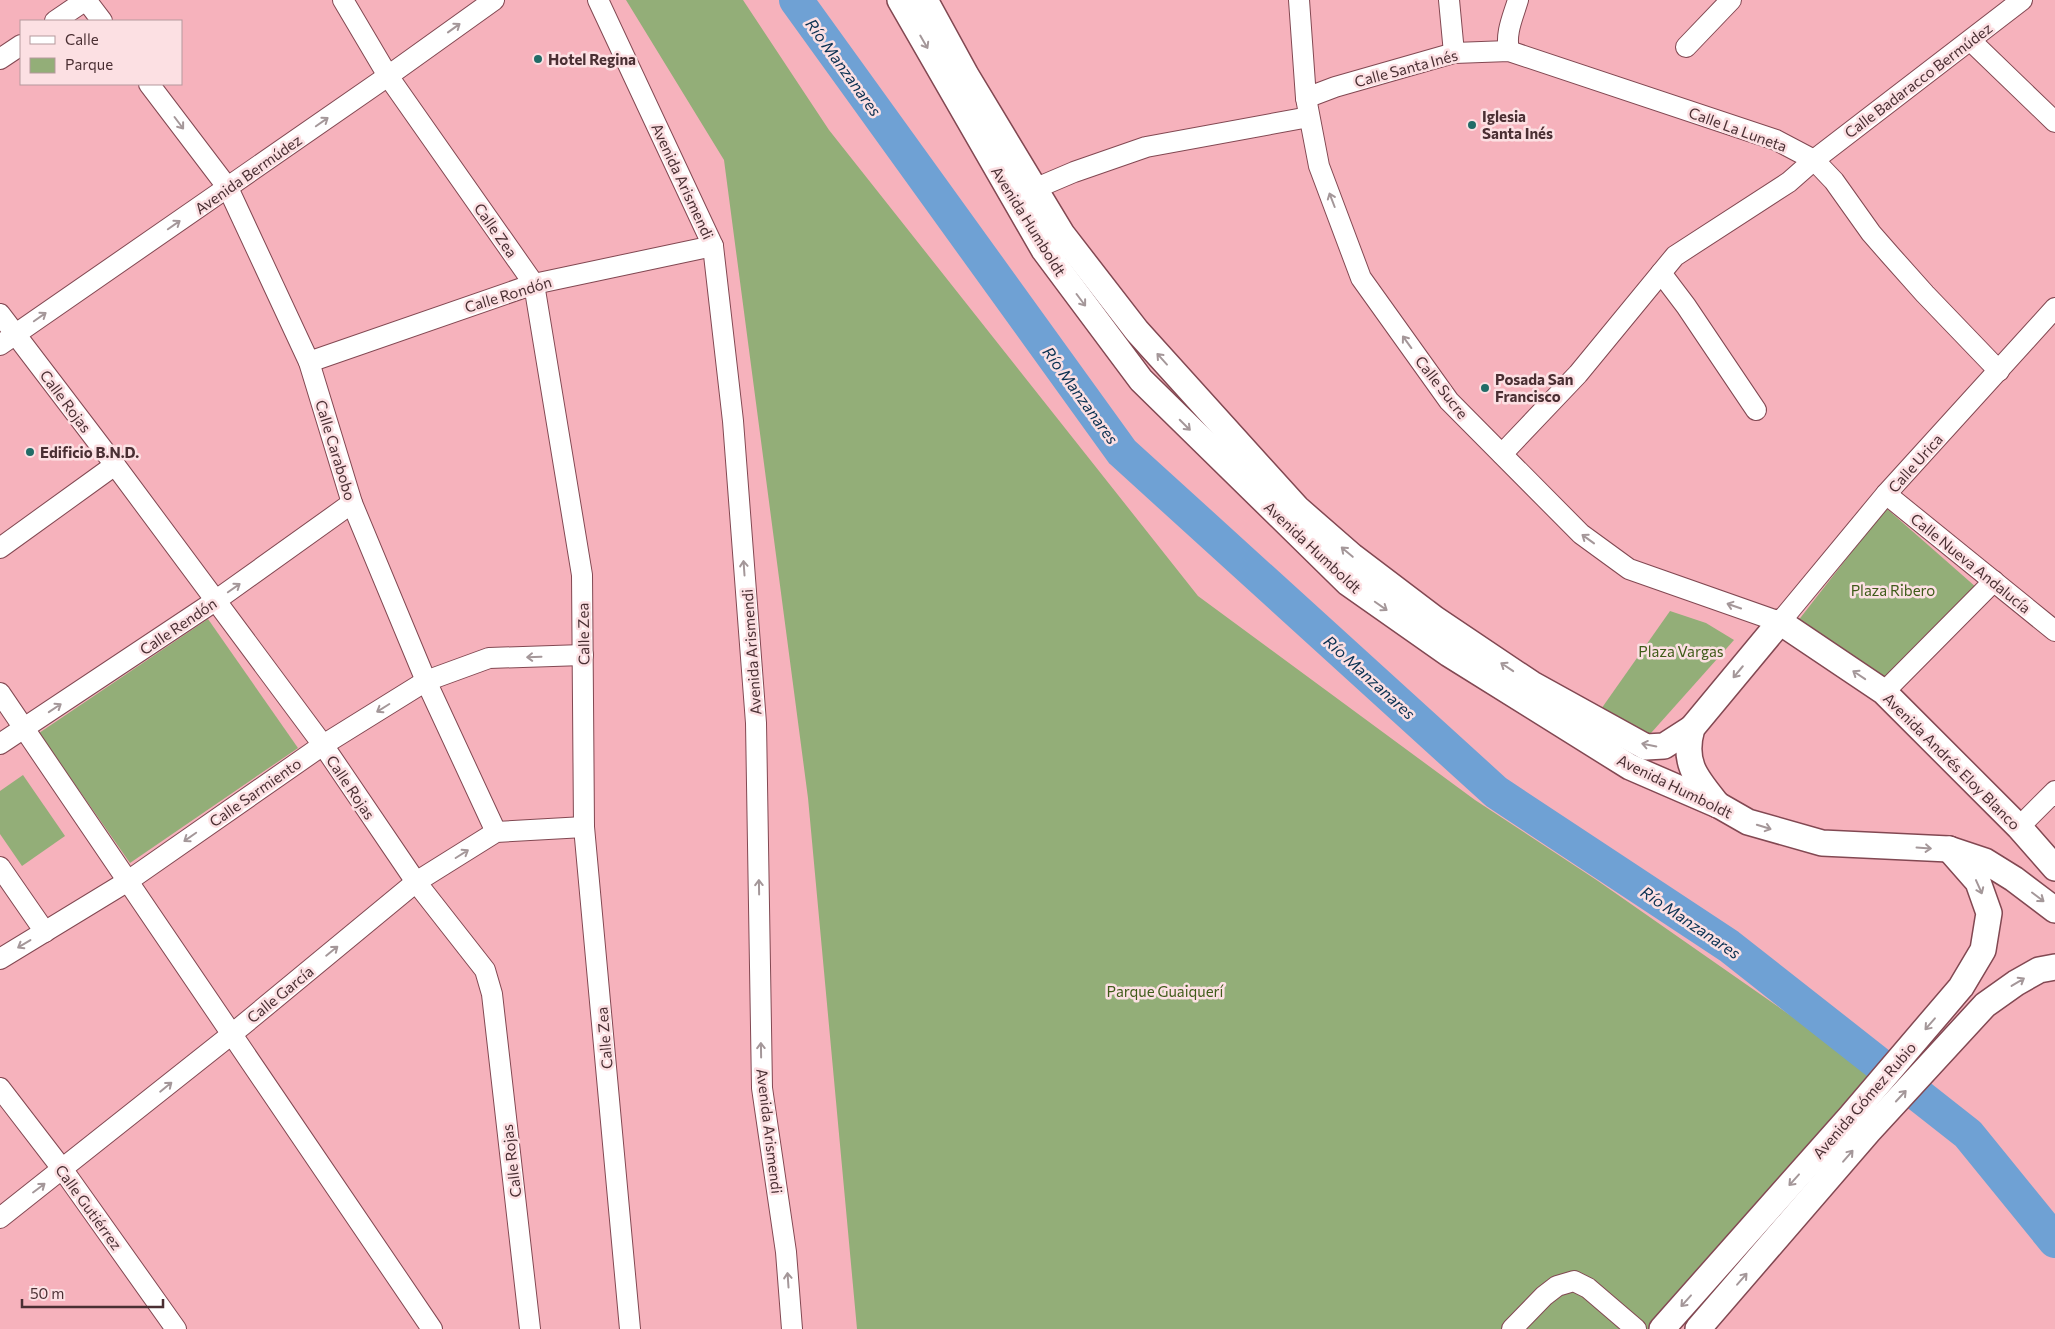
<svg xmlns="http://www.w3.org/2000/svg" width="2055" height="1329" font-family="Commissioner,sans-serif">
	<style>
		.green { fill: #93ae78 }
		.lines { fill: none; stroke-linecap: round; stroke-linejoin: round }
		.river { stroke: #6fa1d4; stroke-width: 34 }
		.minor-casing { stroke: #824852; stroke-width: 22 }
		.major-casing { stroke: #824852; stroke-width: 28 }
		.minor { stroke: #fff; stroke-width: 20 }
		.major { stroke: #fff; stroke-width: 25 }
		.oneway { stroke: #a49799 }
		.poi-dot { fill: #216c67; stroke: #fce0e3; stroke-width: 2 }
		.labels { text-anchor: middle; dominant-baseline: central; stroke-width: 5; stroke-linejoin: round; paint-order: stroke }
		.poi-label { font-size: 15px; font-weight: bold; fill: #4a2f33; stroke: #fce0e3; text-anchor: start }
		.street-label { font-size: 15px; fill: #4a2f33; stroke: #fce0e3 }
		.park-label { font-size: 15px; fill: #3f5b19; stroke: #fce0e3 }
		.water-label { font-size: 16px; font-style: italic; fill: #093051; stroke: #fce0e3 }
	</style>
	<rect width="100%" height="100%" fill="#f6b2bc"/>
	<g class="green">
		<path d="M626 0H743L829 130 1198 596 1475 800 1598 881 1873 1073 1651 1329H857L808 798 724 160Z"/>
		<path d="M1886 508 1977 588 1879 683 1794 626Z"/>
		<path d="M1670 611 1706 623 1734 640 1643 742 1599 712Z"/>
		<path d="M208 619 298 748 130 863 39 733Z"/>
		<path d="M23 775 65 836 22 866 0 834V791Z"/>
	</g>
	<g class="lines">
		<path class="river" d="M796 0 1122 452 1496 792 1729 946 1968 1134 2055 1241"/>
		<defs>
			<g id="minor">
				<path d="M86 0 102 21"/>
				<path d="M343 0 388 76 534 284 582 575 584 827 630 1329"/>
				<path d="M598 0 713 246 733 421 756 723 762 1088 786 1252 792 1329"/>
				<path d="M1299 0 1306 98 1319 166 1361 278 1449 401 1581 534 1629 569 1780 622 1886 494 2055 308"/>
				<path d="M1449 0 1454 53"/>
				<path d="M55 21 86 0"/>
				<path d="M1971 41 2055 122"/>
				<path d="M1686 47 1731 0"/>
				<path d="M1509 51C1505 33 1513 17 1518 0"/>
				<path d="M0 59 21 45"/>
				<path d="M149 84 228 188 309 362 352 503 426 681 496 832"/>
				<path d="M1306 98 1335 87 1454 53 1509 51 1776 140 1814 160 1834 181 1871 233 1892 257 1925 294 1999 371"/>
				<path d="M1034 189 1074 172 1146 147 1309 117"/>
				<path d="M1661 273 1686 306 1756 410"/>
				<path d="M0 314 115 465 323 745 416 882 485 970 492 994 530 1329"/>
				<path d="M0 345 388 76 494 0"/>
				<path d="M309 362 534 284 713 246"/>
				<path d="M1502 454 1578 374 1675 256 1789 182 1814 160 2022 0"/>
				<path d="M1886 494 2055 631"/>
				<path d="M0 548 115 465"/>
				<path d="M1884 692 1994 581"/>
				<path d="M0 693 432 1329"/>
				<path d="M0 744 215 601 352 503"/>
				<path d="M2019 827 2055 791"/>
				<path d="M0 867 45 932"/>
				<path d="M0 959 128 881 323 745 426 681 489 658 583 655"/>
				<path d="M0 1088 63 1170 176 1329"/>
				<path d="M0 1218 232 1034 416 882 496 832 584 827"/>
				<path d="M1512 1329 1544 1296 1557 1286 1574 1281 1588 1288 1636 1329"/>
			</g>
			<g id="major">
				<path d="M900 0 1044 250 1141 380 1348 583 1449 654 1630 767 1720 806 1748 822 1822 843 1949 849 1985 861 2014 879 2055 910"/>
				<path d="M925 0 966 75 1062 234 1137 331 1297 508 1352 556 1435 619 1532 684 1646 747 1664 746 1692 728"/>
				<path d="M1718 805C1696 778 1682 763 1692 728L1780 622 1884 692 2019 827 2055 868"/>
				<path d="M1662 1329 1850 1117 1961 987 1983 950 1989 913 1978 882 1949 849"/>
				<path d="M1698 1329 1868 1132 1985 1005 2016 983 2039 970 2055 967"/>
			</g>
		</defs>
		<use href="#minor" class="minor-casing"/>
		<use href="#major" class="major-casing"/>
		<use href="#minor" class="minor"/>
		<use href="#major" class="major"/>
	</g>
	<defs><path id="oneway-shaft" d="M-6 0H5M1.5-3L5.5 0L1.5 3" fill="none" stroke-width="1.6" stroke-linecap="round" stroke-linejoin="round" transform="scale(1.25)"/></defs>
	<g class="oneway">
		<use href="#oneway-shaft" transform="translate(454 28) rotate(-36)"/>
		<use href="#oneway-shaft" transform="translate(924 42) rotate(60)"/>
		<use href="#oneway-shaft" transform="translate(322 122) rotate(-35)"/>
		<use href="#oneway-shaft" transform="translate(179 123) rotate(53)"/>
		<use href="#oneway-shaft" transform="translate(1332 200) rotate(-111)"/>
		<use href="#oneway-shaft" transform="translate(174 225) rotate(-35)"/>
		<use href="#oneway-shaft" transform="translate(1081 300) rotate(53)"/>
		<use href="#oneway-shaft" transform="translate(40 317) rotate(-35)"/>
		<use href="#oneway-shaft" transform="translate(1407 342) rotate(-126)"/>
		<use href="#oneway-shaft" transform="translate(1162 359) rotate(-132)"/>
		<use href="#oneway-shaft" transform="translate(1185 425) rotate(45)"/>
		<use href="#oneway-shaft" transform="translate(1588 539) rotate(-144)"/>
		<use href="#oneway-shaft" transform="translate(1347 552) rotate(-140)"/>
		<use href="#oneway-shaft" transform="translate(744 568) rotate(-94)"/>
		<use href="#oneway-shaft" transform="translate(234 588) rotate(-35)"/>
		<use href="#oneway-shaft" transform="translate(1381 606) rotate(35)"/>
		<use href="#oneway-shaft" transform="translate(1734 606) rotate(-161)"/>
		<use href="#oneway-shaft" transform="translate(534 657) rotate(178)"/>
		<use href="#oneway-shaft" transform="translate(1507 667) rotate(-146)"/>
		<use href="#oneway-shaft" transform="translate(1738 672) rotate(130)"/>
		<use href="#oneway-shaft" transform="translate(1859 675) rotate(-146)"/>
		<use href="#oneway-shaft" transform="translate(55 708) rotate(-34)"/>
		<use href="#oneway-shaft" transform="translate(383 708) rotate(148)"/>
		<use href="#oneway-shaft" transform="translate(1649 745) rotate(-169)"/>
		<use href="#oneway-shaft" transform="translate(1764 827) rotate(17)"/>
		<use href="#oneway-shaft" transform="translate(190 837) rotate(145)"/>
		<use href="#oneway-shaft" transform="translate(1924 848) rotate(4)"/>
		<use href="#oneway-shaft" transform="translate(462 854) rotate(-32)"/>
		<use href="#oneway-shaft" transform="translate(759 887) rotate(-91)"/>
		<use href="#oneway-shaft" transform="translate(1979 887) rotate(66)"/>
		<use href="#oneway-shaft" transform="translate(2038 897) rotate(37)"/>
		<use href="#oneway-shaft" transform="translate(24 944) rotate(149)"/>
		<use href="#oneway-shaft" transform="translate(332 951) rotate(-39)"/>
		<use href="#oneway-shaft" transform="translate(2018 982) rotate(-31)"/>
		<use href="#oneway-shaft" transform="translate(1930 1024) rotate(131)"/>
		<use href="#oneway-shaft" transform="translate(761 1050) rotate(-91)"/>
		<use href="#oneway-shaft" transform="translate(166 1087) rotate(-39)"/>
		<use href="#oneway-shaft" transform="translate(1901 1096) rotate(-47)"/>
		<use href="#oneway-shaft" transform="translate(1848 1156) rotate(-49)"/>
		<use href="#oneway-shaft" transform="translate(1794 1180) rotate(132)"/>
		<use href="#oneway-shaft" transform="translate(39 1188) rotate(-37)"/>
		<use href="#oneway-shaft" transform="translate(1742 1279) rotate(-49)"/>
		<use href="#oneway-shaft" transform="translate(788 1280) rotate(-94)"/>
		<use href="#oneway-shaft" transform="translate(1686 1301) rotate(132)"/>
	</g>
	<g class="poi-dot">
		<circle cx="538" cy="59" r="5"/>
		<circle cx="1472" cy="125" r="5"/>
		<circle cx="1485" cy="388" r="5"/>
		<circle cx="30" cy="452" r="5"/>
	</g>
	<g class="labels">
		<g class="poi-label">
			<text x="548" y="59">Hotel Regina</text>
			<text x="1482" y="116">Iglesia<tspan x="1482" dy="17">Santa Inés</tspan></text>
			<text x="1495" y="379">Posada San<tspan x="1495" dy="17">Francisco</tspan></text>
			<text x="40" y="452">Edificio B.N.D.</text>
		</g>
		<g class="street-label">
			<text transform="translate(1406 68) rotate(-15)">Calle Santa Inés</text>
			<text transform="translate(1918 80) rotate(-37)">Calle Badaracco Bermúdez</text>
			<text transform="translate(1738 129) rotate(20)">Calle La Luneta</text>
			<text transform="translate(248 174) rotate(-35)">Avenida Bermúdez</text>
			<text transform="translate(683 181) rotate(65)">Avenida Arismendi</text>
			<text transform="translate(1029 221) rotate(58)">Avenida Humboldt</text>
			<text transform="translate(496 230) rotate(55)">Calle Zea</text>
			<text transform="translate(508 294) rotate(-17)">Calle Rondón</text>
			<text transform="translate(1442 387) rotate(52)">Calle Sucre</text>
			<text transform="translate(66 401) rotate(53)">Calle Rojas</text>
			<text transform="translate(336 450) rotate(73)">Calle Carabobo</text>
			<text transform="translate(1915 463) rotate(-48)">Calle Urica</text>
			<text transform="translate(1313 547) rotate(43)">Avenida Humboldt</text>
			<text transform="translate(1971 563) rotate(39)">Calle Nueva Andalucía</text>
			<text transform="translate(178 626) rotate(-34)">Calle Rendón</text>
			<text transform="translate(583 634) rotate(-91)">Calle Zea</text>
			<text transform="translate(751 652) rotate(-94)">Avenida Arismendi</text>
			<text transform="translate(1952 761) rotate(45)">Avenida Andrés Eloy Blanco</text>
			<text transform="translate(1675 786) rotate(26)">Avenida Humboldt</text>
			<text transform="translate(351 787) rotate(56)">Calle Rojas</text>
			<text transform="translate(255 792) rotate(-35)">Calle Sarmiento</text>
			<text transform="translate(280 994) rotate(-39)">Calle García</text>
			<text transform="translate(604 1038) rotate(-95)">Calle Zea</text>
			<text transform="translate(1864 1100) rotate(-49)">Avenida Gómez Rubio</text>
			<text transform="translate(770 1131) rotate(83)">Avenida Arismendi</text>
			<text transform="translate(511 1161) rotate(-97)">Calle Rojas</text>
			<text transform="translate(89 1207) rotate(54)">Calle Gutiérrez</text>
		</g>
		<g class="park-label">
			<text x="1893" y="590">Plaza Ribero</text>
			<text x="1681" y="651">Plaza Vargas</text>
			<text x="1165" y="991">Parque Guaiquerí</text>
		</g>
		<g class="water-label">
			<text transform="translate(844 67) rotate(54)">Río Manzanares</text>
			<text transform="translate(1081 395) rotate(54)">Río Manzanares</text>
			<text transform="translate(1370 677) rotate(42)">Río Manzanares</text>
			<text transform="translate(1691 922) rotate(34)">Río Manzanares</text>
		</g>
	</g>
	<rect x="20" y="20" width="162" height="65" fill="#fce0e3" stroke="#b5999d"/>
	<rect x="30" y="36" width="25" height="8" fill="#ffffff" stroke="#b5999d"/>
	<text x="65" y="45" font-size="15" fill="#4a2f33">Calle</text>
	<rect x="30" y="58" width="25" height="15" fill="#93ae78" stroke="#b5999d"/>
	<text x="65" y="70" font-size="15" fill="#4a2f33">Parque</text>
	<path d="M22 1299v8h141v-8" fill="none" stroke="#4a2f33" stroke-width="2.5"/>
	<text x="30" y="1299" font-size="15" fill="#4a2f33" stroke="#fce0e3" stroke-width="4" paint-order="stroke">50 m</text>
</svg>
